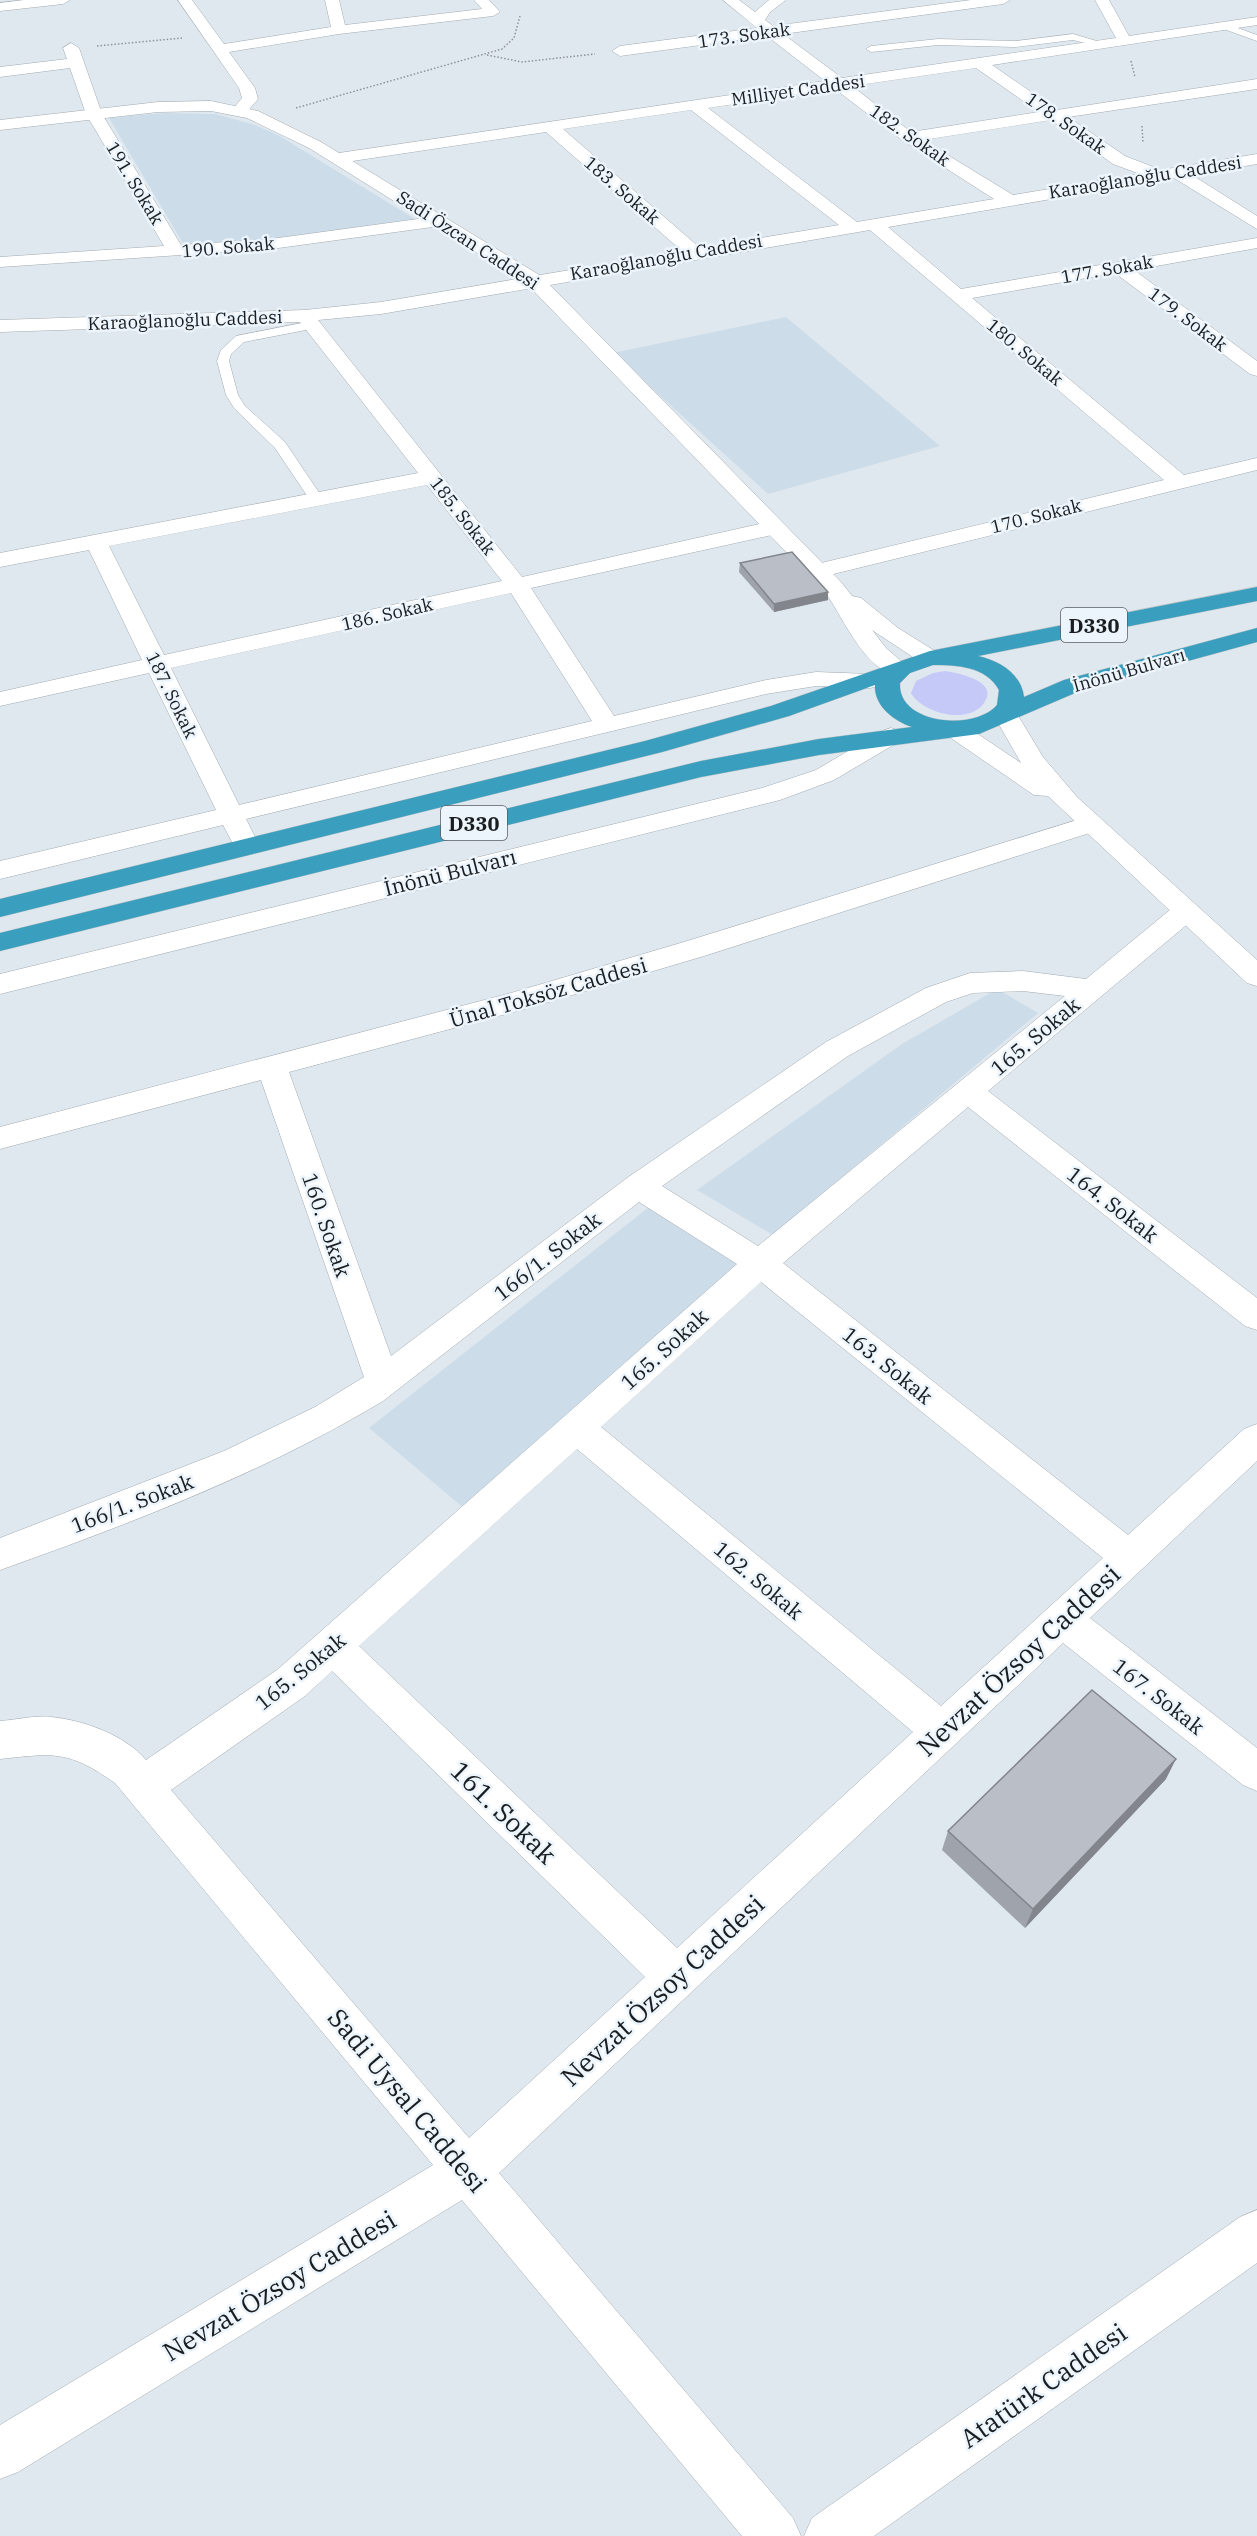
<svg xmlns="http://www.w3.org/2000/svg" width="1257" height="2536" font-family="'IBM Plex Serif',serif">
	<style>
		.built { fill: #cddce9 }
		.green { fill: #c5c9f7 }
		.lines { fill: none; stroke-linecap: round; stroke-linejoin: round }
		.lane-casing { stroke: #a2abb1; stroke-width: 1 }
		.street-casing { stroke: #a2abb1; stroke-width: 1 }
		.secondary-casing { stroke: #a2abb1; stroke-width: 1 }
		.highway-casing { stroke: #c3c4c5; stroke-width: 1 }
		.path { stroke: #8d9499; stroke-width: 1.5; stroke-dasharray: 1.5 2; stroke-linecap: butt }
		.lane { fill: #fff; fill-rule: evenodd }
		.street { fill: #fff; fill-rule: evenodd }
		.secondary { fill: #fff; fill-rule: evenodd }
		.highway { fill: #3a9fbf; fill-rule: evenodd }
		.wall { fill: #9fa3ab }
		.shaded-wall { fill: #82858b }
		.building { fill: #b9bec7; stroke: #82858b; stroke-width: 1.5 }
		.labels { text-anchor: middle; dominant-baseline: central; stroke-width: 5; stroke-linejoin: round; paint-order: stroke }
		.far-street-label { font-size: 18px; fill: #1a1d20; stroke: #ecf5fc }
		.shield { fill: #ecf5fc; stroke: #595e62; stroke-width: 1.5 }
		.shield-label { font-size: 20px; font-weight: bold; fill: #1a1d20 }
		.street-label { font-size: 21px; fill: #1a1d20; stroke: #ecf5fc }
		.near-street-label { font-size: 26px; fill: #1a1d20; stroke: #ecf5fc }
	</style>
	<rect width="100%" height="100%" fill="#dfe8ef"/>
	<g class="built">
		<path d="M165 113 215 114 252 124 278 135 415 219 274 239 184 245 109 118Z"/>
		<path d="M786 317 940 446 768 494 613 353Z"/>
		<path d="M997 989 1038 1013 773 1235 697 1190 902 1044Z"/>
		<path d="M649 1207 741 1264 466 1510 369 1428Z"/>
	</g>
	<path class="green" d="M945 671C958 673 1000 681 984 703 969 725 923 714 911 693L916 681 933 673Z"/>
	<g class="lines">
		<defs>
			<g id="lane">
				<path d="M1224 23 1257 35V41L1221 28V24Z"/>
				<path d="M1073 34 1107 44 1102 47 1073 40 1015 47 938 45 871 52 866 49 871 46 938 39 1015 41Z"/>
				<path d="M312 321 316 322V328L244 342 231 354 229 361 238 395 245 406 285 442 324 500 317 504 312 503 275 448 234 408 226 395 217 361 221 350 236 336Z"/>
			</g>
			<g id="street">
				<path d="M24 0H70L63 4 0 11V3Z"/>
				<path d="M178 0H192L224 44 331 27 325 0H339L345 25 482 9 474 0H489L500 12 493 16 339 34 229 52 255 88 258 99 246 113 240 115 232 110 242 98 239 88Z"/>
				<path d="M723 0H739L755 12 769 0H786L770 12 765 20 773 26 971 0H1010L1003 4 783 34 842 78 1116 38 1095 0H1109L1129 36 1257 17V25L992 65 1057 110 1257 79V89L1068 117 1125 156 1161 170 1257 154V164L1192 175 1257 216V229L1174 178 888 227 961 289 1257 238V248L1134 270 1257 361V376L1250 374 1115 273 972 298 1184 475 1257 458V470L817 578 809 576 806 571 809 566 1164 480 870 230 381 314 318 320 522 577 773 521 781 523 784 528 781 533 531 588 614 716 766 680 816 672 870 674 879 676 882 681 879 686 870 688 816 686 766 694 246 819 260 847 256 853 247 855 238 853 223 825 0 879V861L216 810 149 673 0 706V692L142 660 89 550 0 567V553L418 473 300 322 0 332V320L305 310 381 302 682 251 546 132 339 163 331 158 339 153 825 81 767 36 620 56 612 51 620 46 757 28ZM976 68 1039 112 911 132 852 86ZM835 89 902 140 994 199 857 222 708 108ZM691 110 839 225 700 248 563 129ZM1051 120 1113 164 1140 174 1013 195 923 140ZM427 485 502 581 164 655 109 546ZM511 593 592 721 239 805 171 668Z"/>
				<path d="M71 43 79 48 102 114 181 245 271 239 440 216 449 221 440 226 271 249 0 267V257L164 246 86 114 70 68 0 77V67L67 59 63 48Z"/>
				<path d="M891 728 900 731 904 736 900 741 834 780 780 800 0 994V974L762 788 816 770 882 731Z"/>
				<path d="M1090 816 1099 818 1103 824 1099 830 704 956 525 1009 289 1072 391 1356 627 1178 826 1042 926 988 970 973 1023 971 1086 979 1176 905 1186 902 1196 905 1200 911 1196 917 988 1091 1257 1298V1330L1245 1326 968 1107 783 1263 1128 1535 1244 1429 1257 1424V1461L1090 1618 1257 1748V1791L1243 1785 1063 1643 499 2173 793 2518 801 2536H742L462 2200 18 2472 0 2479V2425L433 2165 115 1783C68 1750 55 1753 0 1759V1721C16 1720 35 1715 51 1717 83 1720 125 1735 146 1760L277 1670 737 1264 639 1202 383 1401C263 1473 132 1523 0 1570V1538L224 1451 315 1407 364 1377 261 1080 0 1149V1127L511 993 684 942ZM1023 991 1065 996 758 1246 662 1186 848 1056 946 1002 973 993ZM761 1282 1103 1558 941 1706 601 1427ZM577 1449 913 1732 677 1948 359 1646ZM332 1671 645 1977 469 2138 171 1790 305 1696Z"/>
			</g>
			<g id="secondary">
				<path d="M211 101 258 111 321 142 541 276 841 582 852 596 861 598 898 628 938 653 942 658 938 663 930 665 922 663 872 630 886 648 910 669 907 674C869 683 843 616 825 592L527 284 309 148 247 118 211 111 158 112 0 130V120L158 102Z"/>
				<path d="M1005 707 1014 709 1043 757 1077 797 1257 960V986L1247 983 1048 796 1034 795 945 734 941 729 945 724 954 721 963 724 1021 763 993 714 996 709Z"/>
				<path d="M1257 2210V2263L874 2536H804L812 2518 1240 2217Z"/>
			</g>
			<path id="highway" d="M1257 587V601L978 656C999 661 1021 673 1024 697L1064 680 1257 628V642L1082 690 979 734 819 755 701 777 0 951V933L701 761 819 739 912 727C894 721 874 706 875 685L789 716 662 752 0 917V899L645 741 771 706 930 651ZM933 665C956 665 986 666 999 690L997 705C974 732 897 724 900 683L910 673Z"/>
		</defs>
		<use href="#lane" class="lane-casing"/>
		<use href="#street" class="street-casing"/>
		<use href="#secondary" class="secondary-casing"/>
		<use href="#highway" class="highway-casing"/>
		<g class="path">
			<path d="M97 46 182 38"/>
			<path d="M487 55 522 62 595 54"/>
			<path d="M1131 61 1135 77"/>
			<path d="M296 108 502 49 514 38 520 16"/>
			<path d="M1142 126 1143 143"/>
		</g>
		<use href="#lane" class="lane"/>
		<use href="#street" class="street"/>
		<use href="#secondary" class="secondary"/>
		<use href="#highway" class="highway"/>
	</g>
	<g class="wall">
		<path d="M740 563 828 592V600L774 612 739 572Z"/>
		<path d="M1166 1779 1025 1928 942 1850 948 1831Z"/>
	</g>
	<g class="shaded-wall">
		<path d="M828 592V600L774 612V604Z"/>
		<path d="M1176 1759 1166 1779 1025 1928 1033 1909Z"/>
	</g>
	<g class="building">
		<path d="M792 552 828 592 774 604 740 563Z"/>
		<path d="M1092 1690 1176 1759 1033 1909 948 1831Z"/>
	</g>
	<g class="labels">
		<g class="far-street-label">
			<text transform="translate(744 35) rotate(-8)">173. Sokak</text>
			<text transform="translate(798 90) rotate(-8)">Milliyet Caddesi</text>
			<text transform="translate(1066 123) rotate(35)">178. Sokak</text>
			<text transform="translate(910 135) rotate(35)">182. Sokak</text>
			<text transform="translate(1145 177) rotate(-9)">Karaoğlanoğlu Caddesi</text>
			<text transform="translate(135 183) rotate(59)">191. Sokak</text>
			<text transform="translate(622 190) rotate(41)">183. Sokak</text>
			<text transform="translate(468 240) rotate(33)">Sadi Özcan Caddesi</text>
			<text transform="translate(228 247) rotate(-5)">190. Sokak</text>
			<text transform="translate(666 257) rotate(-10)">Karaoğlanoğlu Caddesi</text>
			<text transform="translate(1107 269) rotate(-10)">177. Sokak</text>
			<text transform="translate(1188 319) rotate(37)">179. Sokak</text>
			<text transform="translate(185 320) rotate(-2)">Karaoğlanoğlu Caddesi</text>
			<text transform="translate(1025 352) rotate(40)">180. Sokak</text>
			<text transform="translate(463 516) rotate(52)">185. Sokak</text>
			<text transform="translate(1036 516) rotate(-14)">170. Sokak</text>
			<text transform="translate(387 614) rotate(-13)">186. Sokak</text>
			<text transform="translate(1129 670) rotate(-16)">İnönü Bulvarı</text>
			<text transform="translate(172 695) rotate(64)">187. Sokak</text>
		</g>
		<g class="shield">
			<rect x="1061" y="608" width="66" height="34" rx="4.5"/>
			<rect x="441" y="806" width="66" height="34" rx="4.5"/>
		</g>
		<g class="shield-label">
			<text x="1094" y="625">D330</text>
			<text x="474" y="823">D330</text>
		</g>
		<g class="street-label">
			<text transform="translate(450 872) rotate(-14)">İnönü Bulvarı</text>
			<text transform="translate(548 992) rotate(-16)">Ünal Toksöz Caddesi</text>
			<text transform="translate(1035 1036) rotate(-40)">165. Sokak</text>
			<text transform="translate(1113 1204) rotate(38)">164. Sokak</text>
			<text transform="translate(327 1225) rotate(71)">160. Sokak</text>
			<text transform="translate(547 1256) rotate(-38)">166/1. Sokak</text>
			<text transform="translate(664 1349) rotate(-42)">165. Sokak</text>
			<text transform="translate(888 1365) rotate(39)">163. Sokak</text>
			<text transform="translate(132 1503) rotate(-21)">166/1. Sokak</text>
			<text transform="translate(759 1580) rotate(40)">162. Sokak</text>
			<text transform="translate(300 1671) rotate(-39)">165. Sokak</text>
			<text transform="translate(1159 1696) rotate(38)">167. Sokak</text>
		</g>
		<g class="near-street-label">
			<text transform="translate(1018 1660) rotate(-43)">Nevzat Özsoy Caddesi</text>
			<text transform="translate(504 1812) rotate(44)">161. Sokak</text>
			<text transform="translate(662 1990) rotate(-43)">Nevzat Özsoy Caddesi</text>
			<text transform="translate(408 2100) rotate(50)">Sadi Uysal Caddesi</text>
			<text transform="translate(279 2285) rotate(-31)">Nevzat Özsoy Caddesi</text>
			<text transform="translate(1043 2385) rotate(-35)">Atatürk Caddesi</text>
		</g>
	</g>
</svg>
